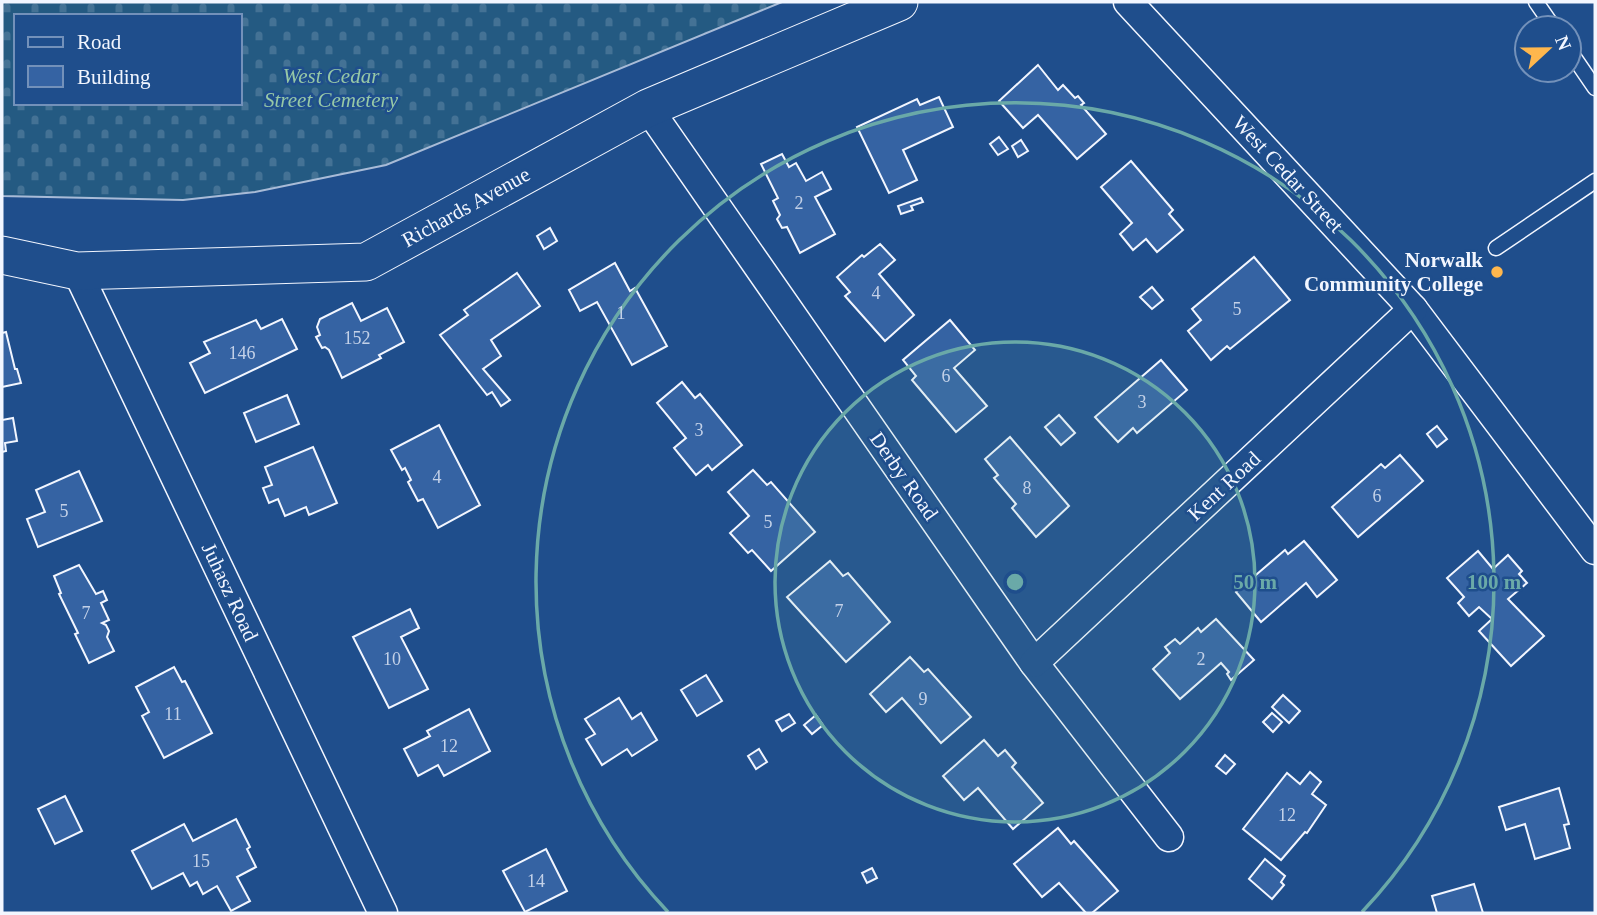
<svg xmlns="http://www.w3.org/2000/svg" width="1597" height="915" font-family="Georgia,serif">
	<style>
		.cemetery { fill: url(#cemetery-stones); stroke: #a8bbd7; stroke-width: 2; fill-rule: evenodd }
		.building { fill: #3563a3; stroke: #f2f6ff; stroke-width: 2 }
		.lines { fill: none; stroke-linecap: round; stroke-linejoin: round }
		.service-casing { stroke: #f2f6ff; stroke-width: 17 }
		.minor-casing { stroke: #f2f6ff; stroke-width: 31 }
		.tertiary-casing { stroke: #f2f6ff; stroke-width: 39 }
		.service { stroke: #1f4e8c; stroke-width: 14 }
		.minor { stroke: #1f4e8c; stroke-width: 28 }
		.tertiary { stroke: #1f4e8c; stroke-width: 37 }
		.ring { fill: none; stroke: #6aa9a8; stroke-width: 3.5 }
		.poi-dot { fill: #ffb74d; stroke: #1f4e8c; stroke-width: 2.5 }
		.labels { text-anchor: middle; dominant-baseline: central; stroke-width: 5; stroke-linejoin: round; paint-order: stroke }
		.number-label { font-size: 18px; fill: #c3d1e8 }
		.park-label { font-size: 21px; font-style: italic; fill: #97c8a6; stroke: #1f4e8c }
		.street-label { font-size: 21px; fill: #f2f6ff; stroke: #1f4e8c }
		.poi-label { font-size: 21px; font-weight: bold; fill: #f2f6ff; stroke: #1f4e8c; text-anchor: end }
		.centre { fill: #6aa9a8; stroke: #1f4e8c; stroke-width: 3.5 }
		.ring-label { font-size: 21px; text-anchor: middle; font-weight: bold; fill: #6aa9a8; stroke: #1f4e8c; stroke-width: 5; stroke-linejoin: round; paint-order: stroke }
	</style>
	<defs>
		<pattern id="cemetery-stones" width="16" height="16" patternUnits="userSpaceOnUse" patternTransform="scale(1.75)"><rect width="16" height="16" fill="#245a82"/><path d="M2 7V4a2 2 0 0 1 4 0v3zM10 15v-3a2 2 0 0 1 4 0v3z" fill="#447295"/></pattern>
	</defs>
	<rect width="100%" height="100%" fill="#1f4e8c"/>
	<path class="cemetery" d="M2 2H782L386 165 255 192 183 200 2 196ZM16 16H240V103H16Z"/>
	<g class="building">
		<path d="M1038 65 1058 90 1063 85 1075 98 1078 96 1084 103 1081 105 1106 134 1077 159 1038 115 1023 128 999 101Z"/>
		<path d="M939 97 953 127 903 150 917 180 889 193 857 127 917 99 920 105Z"/>
		<path d="M999 137 1008 149 998 155 990 144Z"/>
		<path d="M1021 140 1028 151 1018 157 1012 146Z"/>
		<path d="M782 154 789 167 796 163 806 181 822 172 831 189 815 197 835 234 800 253 787 227 782 228 777 219 780 215 773 201 778 198 761 164Z"/>
		<path d="M1131 161 1173 210 1169 214 1183 230 1157 252 1146 239 1133 250 1120 234 1132 223 1101 187Z"/>
		<path d="M921 198 923 202 911 206 913 210 901 214 898 206Z"/>
		<path d="M550 228 557 241 544 249 537 236Z"/>
		<path d="M880 244 895 260 879 274 914 315 885 341 845 296 850 292 837 277 862 255 864 257Z"/>
		<path d="M1254 257 1290 300 1230 349 1227 346 1211 360 1188 331 1201 320 1192 309Z"/>
		<path d="M615 263 630 291 635 288 667 346 632 365 597 302 580 311 569 290Z"/>
		<path d="M517 273 540 306 491 340 501 356 483 369 510 400 501 406 492 392 487 395 440 335 468 315 464 310Z"/>
		<path d="M1152 287 1163 300 1152 309 1140 297Z"/>
		<path d="M352 303 361 321 387 308 404 342 379 355 381 358 342 378 329 350 325 347 322 348 316 337 320 335 317 327 320 319Z"/>
		<path d="M282 319 297 349 205 393 190 363 210 353 204 342 256 320 261 329Z"/>
		<path d="M950 320 975 350 954 368 987 406 956 432 912 380 916 376 903 360Z"/>
		<path d="M6 332 15 369H17L21 383 2 387V333Z"/>
		<path d="M1161 360 1187 390 1137 433 1133 428 1118 442 1095 417Z"/>
		<path d="M682 382 695 398 700 394 742 445 712 470 708 465 696 475 674 448 686 438 657 403Z"/>
		<path d="M287 395 299 424 256 442 244 413Z"/>
		<path d="M1059 415 1075 433 1061 445 1045 427Z"/>
		<path d="M13 418 17 441 5 443 6 451 2 452V420Z"/>
		<path d="M439 425 480 505 438 528 423 499 418 501 408 482 411 480 405 468 402 470 391 450Z"/>
		<path d="M1437 426 1447 439 1437 447 1427 434Z"/>
		<path d="M1010 437 1069 506 1036 537 1012 508 1016 504 994 478 998 475 985 459Z"/>
		<path d="M313 447 337 503 309 515 306 507 285 516 278 499 269 503 263 488 272 485 265 467Z"/>
		<path d="M1400 455 1423 481 1358 537 1332 507 1381 464 1385 468Z"/>
		<path d="M753 470 767 485 771 482 815 532 771 571 752 550 748 553 730 533 749 516 728 492Z"/>
		<path d="M79 471 102 521 38 547 27 519 45 512 36 490Z"/>
		<path d="M1304 541 1337 580 1317 597 1306 583 1261 622 1236 592 1285 550 1288 554Z"/>
		<path d="M1478 551 1493 569 1508 555 1522 571 1519 574 1527 583 1508 599 1544 636 1511 666 1479 631 1492 619 1479 607 1469 616 1458 603 1464 597 1447 578Z"/>
		<path d="M830 561 843 576 848 573 890 622 846 662 787 597Z"/>
		<path d="M79 565 96 594 103 591 107 600 101 603 109 620 102 623 106 625 109 631 107 637 114 651 89 663 75 634 78 633 59 594 61 593 54 576Z"/>
		<path d="M410 609 419 628 401 637 428 689 389 708 353 637Z"/>
		<path d="M1216 619 1254 660 1231 680 1227 674 1229 672 1221 663 1180 699 1153 669 1170 653 1165 647 1175 639 1180 644 1198 628 1201 632Z"/>
		<path d="M910 657 924 672 928 669 971 717 941 743 902 698 886 712 870 694Z"/>
		<path d="M174 667 182 682 185 681 212 733 164 758 142 716 149 712 136 687Z"/>
		<path d="M706 675 722 701 697 716 681 690Z"/>
		<path d="M1283 695 1300 711 1289 723 1272 707Z"/>
		<path d="M619 698 632 719 641 713 657 740 632 756 627 749 602 765 586 739 595 734 585 719Z"/>
		<path d="M469 709 490 751 444 776 438 765 418 776 404 749 430 736 427 731Z"/>
		<path d="M1272 713 1282 722 1273 732 1263 722Z"/>
		<path d="M789 714 795 723 782 731 776 721Z"/>
		<path d="M816 715 823 725 812 734 804 725Z"/>
		<path d="M984 740 998 756 1005 750 1016 763 1012 767 1043 803 1013 829 978 788 964 800 943 776Z"/>
		<path d="M759 749 767 762 756 769 748 756Z"/>
		<path d="M1225 755 1235 764 1226 774 1216 766Z"/>
		<path d="M1310 772 1321 782 1312 794 1326 805 1307 833 1305 832 1281 860 1243 829 1287 773 1300 784Z"/>
		<path d="M1559 788 1569 824 1564 825 1570 848 1535 859 1525 824 1506 830 1499 807Z"/>
		<path d="M65 796 82 831 55 844 38 809Z"/>
		<path d="M236 819 250 847 247 849 256 867 237 877 250 901 231 911 217 886 203 894 197 882 190 886 183 873 152 889 132 851 184 824 193 841Z"/>
		<path d="M1058 828 1071 844 1074 841 1118 891 1092 913H1086L1059 883 1042 897 1014 864Z"/>
		<path d="M546 849 567 891 525 912 503 871Z"/>
		<path d="M1265 859 1285 876 1281 882 1284 885 1272 899 1249 879Z"/>
		<path d="M872 868 877 878 867 883 862 873Z"/>
		<path d="M1474 884 1483 913H1437L1432 896Z"/>
	</g>
	<g class="lines">
		<defs>
			<g id="service">
				<path d="M1536 2 1554 28"/>
				<path d="M1569 50 1595 88"/>
				<path d="M1496 248 1595 181"/>
			</g>
			<g id="minor">
				<path d="M1128 2 1413 309 1595 550"/>
				<path d="M648 108 1034 663 1169 837"/>
				<path d="M77 271 383 913"/>
				<path d="M1034 663 1413 309"/>
			</g>
			<path id="tertiary" d="M2 255 77 271 366 262 648 108 899 2"/>
		</defs>
		<use href="#service" class="service-casing"/>
		<use href="#minor" class="minor-casing"/>
		<use href="#tertiary" class="tertiary-casing"/>
		<use href="#service" class="service"/>
		<use href="#minor" class="minor"/>
		<use href="#tertiary" class="tertiary"/>
	</g>
	<circle cx="1015" cy="582" r="240" fill="#6aa9a8" fill-opacity=".12"/>
	<g class="ring">
		<circle cx="1015" cy="582" r="240"/>
		<path d="M668 912A479 479 0 1 1 1362 912"/>
	</g>
	<circle class="poi-dot" cx="1497" cy="272" r="7"/>
	<g class="labels">
		<g class="number-label">
			<text x="799" y="203">2</text>
			<text x="876" y="293">4</text>
			<text x="1237" y="309">5</text>
			<text x="621" y="313">1</text>
			<text x="357" y="338">152</text>
			<text x="242" y="353">146</text>
			<text x="946" y="376">6</text>
			<text x="1142" y="402">3</text>
			<text x="699" y="430">3</text>
			<text x="437" y="477">4</text>
			<text x="1027" y="488">8</text>
			<text x="1377" y="496">6</text>
			<text x="64" y="511">5</text>
			<text x="768" y="522">5</text>
			<text x="839" y="611">7</text>
			<text x="86" y="613">7</text>
			<text x="392" y="659">10</text>
			<text x="1201" y="659">2</text>
			<text x="923" y="699">9</text>
			<text x="173" y="714">11</text>
			<text x="449" y="746">12</text>
			<text x="1287" y="815">12</text>
			<text x="201" y="861">15</text>
			<text x="536" y="881">14</text>
		</g>
		<g class="park-label">
			<text x="331" y="76">West Cedar<tspan x="331" dy="24">Street Cemetery</tspan></text>
		</g>
		<g class="street-label">
			<text transform="translate(1288 174) rotate(47)">West Cedar Street</text>
			<text transform="translate(466 207) rotate(-29)">Richards Avenue</text>
			<text transform="translate(904 476) rotate(55)">Derby Road</text>
			<text transform="translate(1224 486) rotate(-43)">Kent Road</text>
			<text transform="translate(230 592) rotate(65)">Juhasz Road</text>
		</g>
		<g class="poi-label">
			<text x="1483" y="260">Norwalk<tspan x="1483" dy="24">Community College</tspan></text>
		</g>
	</g>
	<circle cx="1015" cy="582" r="10" class="centre"/>
	<g class="ring-label">
		<text x="1255" y="589">50 m</text>
		<text x="1494" y="589">100 m</text>
	</g>
	<rect width="1597" height="915" fill="none" stroke="#f2f6ff" stroke-width="7"/>
	<rect x="14" y="14" width="228" height="91" fill="#1f4e8c" stroke="#7391ba" stroke-width="2"/>
	<rect x="28" y="37" width="35" height="10" fill="#1f4e8c" stroke="#7391ba" stroke-width="2"/>
	<text x="77" y="49" font-size="21" fill="#f2f6ff">Road</text>
	<rect x="28" y="66" width="35" height="21" fill="#3563a3" stroke="#7391ba" stroke-width="2"/>
	<text x="77" y="84" font-size="21" fill="#f2f6ff">Building</text>
	<g transform="translate(1548 49) rotate(68)"><circle r="33" fill="#1f4e8c" stroke="#7391ba" stroke-width="2"/>
	<path d="M0-5L12 26L0 18L-12 26Z" fill="#ffb74d"/>
	<text y="-10" font-size="19" font-weight="bold" text-anchor="middle" fill="#f2f6ff">N</text>
	</g>
</svg>
